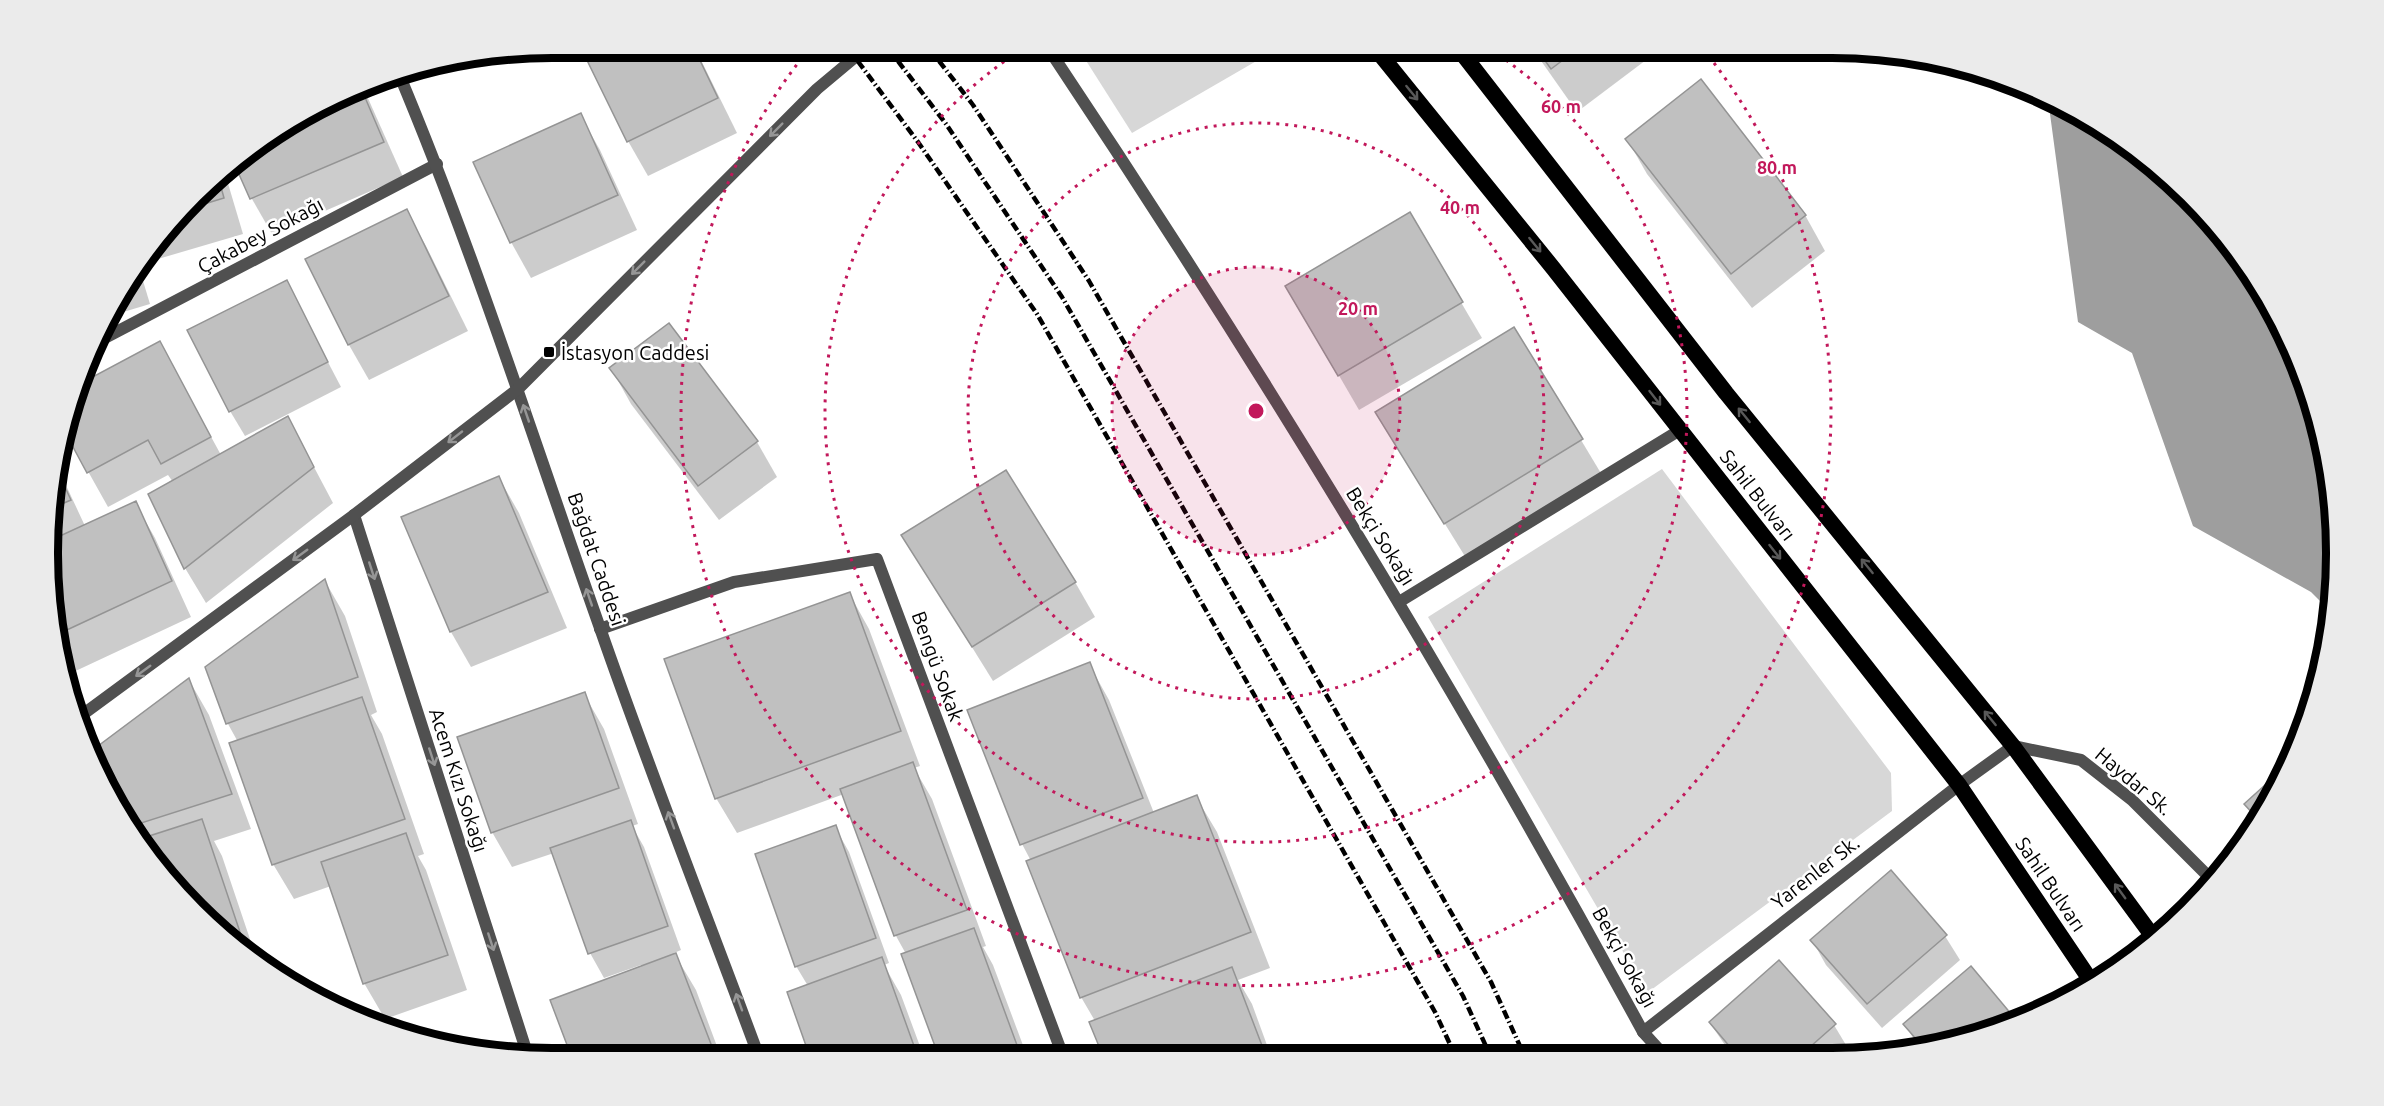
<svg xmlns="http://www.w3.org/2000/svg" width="2384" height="1106" font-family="Ubuntu,sans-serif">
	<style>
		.green { fill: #d7d7d7 }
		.water { fill: #9e9e9e }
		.shadow { fill: #0003 }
		.building { fill: #c0c0c0; stroke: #949494; stroke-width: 1.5 }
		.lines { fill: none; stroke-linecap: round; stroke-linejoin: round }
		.minor { stroke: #505050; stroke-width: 12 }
		.tertiary { stroke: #505050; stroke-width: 12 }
		.trunk { stroke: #000; stroke-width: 16 }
		.rail { stroke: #000; stroke-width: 4.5; stroke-dasharray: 9 3 1.5 3; stroke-linecap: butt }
		.oneway { stroke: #595959 }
		.oneway2 { stroke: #969696 }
		.ring { fill: none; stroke: #c2185b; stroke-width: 3; stroke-dasharray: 3 6 }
		.poi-dot { fill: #000; stroke: #fff; stroke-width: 2 }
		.labels { text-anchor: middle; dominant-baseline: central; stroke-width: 5; stroke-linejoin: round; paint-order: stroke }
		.street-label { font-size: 20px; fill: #000; stroke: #fff }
		.poi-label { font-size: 20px; fill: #000; stroke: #fff; text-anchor: start }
		.rim { fill: none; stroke: #000; stroke-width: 8 }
		.centre { fill: #c2185b; stroke: #fff; stroke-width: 3 }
		.ring-label { font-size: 18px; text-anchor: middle; font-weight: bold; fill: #c2185b; stroke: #fff; stroke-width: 5; stroke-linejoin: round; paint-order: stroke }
	</style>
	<rect width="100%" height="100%" fill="#fff"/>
	<g class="green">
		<path d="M1078 48H1279L1132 133Z"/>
		<path d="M1662 469 1891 773 1892 811 1647 993 1428 617Z"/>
	</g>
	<path class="water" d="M2048 99 2111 133 2188 196 2251 272 2297 359 2326 454 2336 553 2330 611 2311 592 2193 526 2132 353 2078 322Z"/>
	<g class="shadow">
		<path d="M583 48H695L737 133 648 176 628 141Z"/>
		<path d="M1532 48H1662L1577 112Z"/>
		<path d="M363 87 403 177 272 234 252 199 236 162 301 115Z"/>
		<path d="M580 115 600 150 637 230 531 278 511 242Z"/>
		<path d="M1627 139 1805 215 1825 251 1752 308 1647 174Z"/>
		<path d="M224 170 243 234 158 259 155 253Z"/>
		<path d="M406 211 426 246 468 331 369 380 349 345 307 259Z"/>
		<path d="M1409 214 1482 338 1359 410 1287 286Z"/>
		<path d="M140 271 150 304 110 316 115 301Z"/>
		<path d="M286 282 341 387 245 436 230 411Z"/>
		<path d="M611 368 757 442 777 477 719 520 631 404Z"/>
		<path d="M179 378 221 455 288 418 333 503 206 603 185 568 150 495 173 482 168 475 108 507 66 432 85 383Z"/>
		<path d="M1581 440 1602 475 1466 558 1398 448Z"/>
		<path d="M57 466 85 526 135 503 155 538 191 617 67 675 58 651 48 553Z"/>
		<path d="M499 478 519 513 567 628 471 667 451 632 403 518Z"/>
		<path d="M924 570 1075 582 1095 617 993 681Z"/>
		<path d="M325 581 345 616 377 712 371 715 382 734 424 854 418 856 426 870 467 990 385 1019 364 983 331 886 294 899 273 864 238 742 228 724 207 667Z"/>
		<path d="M849 593 869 629 920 766 914 768 932 799 986 946 983 947 993 965 1027 1056 940 1057 906 954 896 936 844 794 737 833 716 798Z"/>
		<path d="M1089 664 1109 700 1154 813 1196 797 1217 832 1270 968 1238 980 1252 1004 1271 1056H1104L1091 1022 1095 1021 1081 997 1031 861 1022 844 969 711Z"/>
		<path d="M189 680 209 715 251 829 214 841 222 856 255 954 220 933 115 805Z"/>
		<path d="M584 694 604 729 638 824 632 826 644 847 681 950 674 953 696 990 721 1057 574 1058 642 967 641 965 604 978 590 953 554 853 512 867 492 832Z"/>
		<path d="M2284 770 2255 820 2246 804Z"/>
		<path d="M835 827 849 852 889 963 884 965 901 995 924 1057H812L788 993 808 986 796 966Z"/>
		<path d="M1945 936 1960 960 1882 1028 1826 965 1812 940Z"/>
		<path d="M1971 968 2016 1022 1919 1048 1905 1024Z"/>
		<path d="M1710 1023 1834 1025 1849 1050 1844 1054H1731Z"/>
	</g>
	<g class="building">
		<path d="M581 48H694L718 98 627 142Z"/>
		<path d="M1536 48H1579L1551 69Z"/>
		<path d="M1701 79 1806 215 1731 274 1625 139Z"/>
		<path d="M361 88 384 142 250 199 234 163 301 115Z"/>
		<path d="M581 113 618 195 510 243 473 162Z"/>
		<path d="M218 176 224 198 191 208Z"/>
		<path d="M407 209 449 296 348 345 305 259Z"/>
		<path d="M1410 212 1463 302 1338 376 1285 286Z"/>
		<path d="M287 280 328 362 229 412 187 330Z"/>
		<path d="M669 323 758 441 698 486 609 368Z"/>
		<path d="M1514 327 1583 439 1444 524 1375 412Z"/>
		<path d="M160 341 211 437 161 464 148 440 87 473 66 434 85 381Z"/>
		<path d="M288 416 314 467 184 569 148 494Z"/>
		<path d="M56 468 71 500 52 508Z"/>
		<path d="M1006 470 1076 582 972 647 901 535Z"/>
		<path d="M499 476 548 592 450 632 401 517Z"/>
		<path d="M136 501 172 581 56 635 48 553 49 541Z"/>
		<path d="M325 579 358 677 226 724 205 667Z"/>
		<path d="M850 592 901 731 715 799 664 659Z"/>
		<path d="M1090 662 1143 798 1020 845 967 710Z"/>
		<path d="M189 678 232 794 132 826 115 805 94 749Z"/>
		<path d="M585 692 619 788 491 833 457 737Z"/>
		<path d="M362 697 405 819 272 865 229 743Z"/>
		<path d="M913 762 967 910 894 936 840 789Z"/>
		<path d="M2286 766 2256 817 2244 804Z"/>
		<path d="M1197 795 1251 932 1080 998 1026 861Z"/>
		<path d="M202 819 243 941 237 943 220 933 143 838Z"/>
		<path d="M631 820 668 926 588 954 550 848Z"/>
		<path d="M836 825 876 938 795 967 755 854Z"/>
		<path d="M406 833 448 955 363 984 321 862Z"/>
		<path d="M1891 870 1947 935 1867 1004 1810 940Z"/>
		<path d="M974 928 1021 1056 939 1057 901 954Z"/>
		<path d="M676 953 716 1057 572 1058 550 1000Z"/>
		<path d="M882 957 918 1057H810L787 992Z"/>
		<path d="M1779 960 1836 1024 1802 1054H1736L1709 1022Z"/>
		<path d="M1971 966 2017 1021 1923 1047 1903 1024Z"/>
		<path d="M1232 967 1266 1056H1103L1089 1022Z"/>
	</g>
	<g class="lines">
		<g class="minor">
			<path d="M1048 48C1261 367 1460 695 1643 1032L1663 1054"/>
			<path d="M101 340 437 164"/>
			<path d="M354 515 528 1056"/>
			<path d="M1399 602 1680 430"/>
			<path d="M600 629 734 582 877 559 1063 1056"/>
			<path d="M1643 1032 1959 785 2013 746 2081 760 2132 800 2212 880"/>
		</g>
		<g class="tertiary">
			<path d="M399 74C475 255 534 442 600 628 650 772 706 914 759 1057"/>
			<path d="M82 715 354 515 518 389 817 89 866 48"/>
		</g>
		<g class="trunk">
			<path d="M1375 48 1553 268 1959 785 2091 981"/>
			<path d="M1458 48 1726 393 2013 746 2154 938"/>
		</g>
		<g class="rail">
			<path d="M848 48 918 142 1037 314 1435 1012 1455 1055"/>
			<path d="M888 48 946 124 1062 297 1463 996 1490 1055"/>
			<path d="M929 48 973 105 1089 281 1491 982 1524 1055"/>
		</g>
	</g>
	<defs><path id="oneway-shaft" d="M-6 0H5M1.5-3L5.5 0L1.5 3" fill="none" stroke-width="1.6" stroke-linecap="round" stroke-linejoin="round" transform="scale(1.5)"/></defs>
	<g class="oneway">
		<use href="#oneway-shaft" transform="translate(1412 93) rotate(51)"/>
		<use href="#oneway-shaft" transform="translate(1535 245) rotate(51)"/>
		<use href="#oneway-shaft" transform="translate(1655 398) rotate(52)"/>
		<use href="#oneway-shaft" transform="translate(1744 415) rotate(-129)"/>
		<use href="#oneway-shaft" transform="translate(1775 552) rotate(52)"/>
		<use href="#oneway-shaft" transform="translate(1867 566) rotate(-129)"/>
		<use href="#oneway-shaft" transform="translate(1990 718) rotate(-129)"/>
		<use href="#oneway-shaft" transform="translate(2120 891) rotate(-126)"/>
	</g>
	<g class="oneway2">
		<use href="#oneway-shaft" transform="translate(776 130) rotate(135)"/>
		<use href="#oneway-shaft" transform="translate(638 268) rotate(135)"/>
		<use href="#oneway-shaft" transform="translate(526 413) rotate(-109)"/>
		<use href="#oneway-shaft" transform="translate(455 437) rotate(142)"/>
		<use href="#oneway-shaft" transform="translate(300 555) rotate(144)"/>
		<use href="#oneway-shaft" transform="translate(372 571) rotate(72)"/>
		<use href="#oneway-shaft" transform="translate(589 597) rotate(-109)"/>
		<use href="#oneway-shaft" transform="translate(143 671) rotate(144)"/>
		<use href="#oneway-shaft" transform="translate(432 757) rotate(72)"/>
		<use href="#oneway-shaft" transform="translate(671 820) rotate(-110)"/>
		<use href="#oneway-shaft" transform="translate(491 942) rotate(72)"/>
		<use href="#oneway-shaft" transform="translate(739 1002) rotate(-110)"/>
	</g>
	<circle cx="1256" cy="411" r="144" fill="#c2185b" fill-opacity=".12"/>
	<g class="ring">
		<circle cx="1256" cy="411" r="144"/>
		<circle cx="1256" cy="411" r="288"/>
		<path d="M1491 50A431 431 0 1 1 1021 50"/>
		<path d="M1703 49A575 575 0 1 1 809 49"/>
	</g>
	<rect class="poi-dot" x="543" y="346" width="12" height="12" rx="3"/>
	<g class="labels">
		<g class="street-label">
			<text transform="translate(260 235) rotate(-28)">Çakabey Sokağı</text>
			<text transform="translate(1758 495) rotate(52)">Sahil Bulvarı</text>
			<text transform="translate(1381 536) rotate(58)">Bekçi Sokağı</text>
			<text transform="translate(597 559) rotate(71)">Bağdat Caddesi</text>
			<text transform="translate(938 666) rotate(70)">Bengü Sokak</text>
			<text transform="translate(459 780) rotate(72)">Acem Kızı Sokağı</text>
			<text transform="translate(2134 781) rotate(40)">Haydar Sk.</text>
			<text transform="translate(1815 872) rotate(-38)">Yarenler Sk.</text>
			<text transform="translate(2051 884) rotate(56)">Sahil Bulvarı</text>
			<text transform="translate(1625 957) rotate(61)">Bekçi Sokağı</text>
		</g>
		<g class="poi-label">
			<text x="561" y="352">İstasyon Caddesi</text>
		</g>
	</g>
	<path d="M0 0H2384V1106H0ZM552 58H1832A494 494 0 0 1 2326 552V554A494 494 0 0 1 1832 1048H552A494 494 0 0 1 58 554V552A494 494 0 0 1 552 58Z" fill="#ebebeb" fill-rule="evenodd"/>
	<path class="rim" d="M552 58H1832A494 494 0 0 1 2326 552V554A494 494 0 0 1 1832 1048H552A494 494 0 0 1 58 554V552A494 494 0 0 1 552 58Z"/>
	<circle cx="1256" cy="411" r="9" class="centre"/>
	<g class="ring-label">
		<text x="1561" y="113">60 m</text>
		<text x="1777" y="174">80 m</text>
		<text x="1460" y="214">40 m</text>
		<text x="1358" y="315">20 m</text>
	</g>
</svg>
